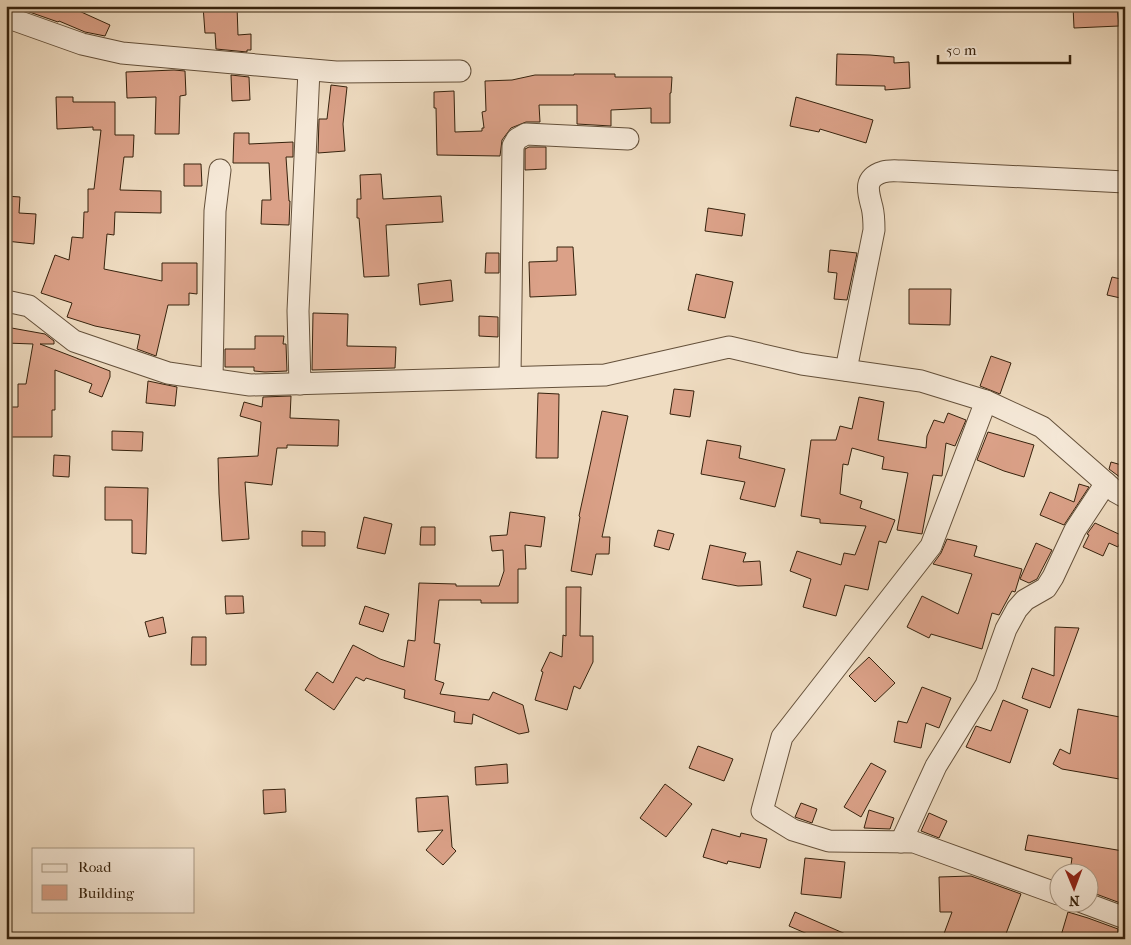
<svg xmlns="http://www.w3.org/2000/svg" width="1131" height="945" font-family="'IM FELL French Canon',serif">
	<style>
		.building { fill: #dba188; stroke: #36220d }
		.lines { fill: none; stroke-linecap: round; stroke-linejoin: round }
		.minor-casing { stroke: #64503a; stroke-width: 23 }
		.minor { stroke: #f5e8d7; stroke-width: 21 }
	</style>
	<rect width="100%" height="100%" fill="#efdcc1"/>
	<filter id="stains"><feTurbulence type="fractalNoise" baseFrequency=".004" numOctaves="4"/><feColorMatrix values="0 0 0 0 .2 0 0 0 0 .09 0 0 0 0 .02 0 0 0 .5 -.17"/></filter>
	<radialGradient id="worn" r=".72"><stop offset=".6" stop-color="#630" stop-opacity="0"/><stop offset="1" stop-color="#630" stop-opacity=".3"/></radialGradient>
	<g class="building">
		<path d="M18 6H68L110 25 105 36 85 32 59 21 58 22 18 8Z"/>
		<path d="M203 6H237L238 35 251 34V50H247V52L216 49 215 33H205Z"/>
		<path d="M1073 6H1117L1119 26 1074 28Z"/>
		<path d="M837 54 870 55 894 57V63L909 62 910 88 885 90V86L836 85Z"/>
		<path d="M174 70 185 71 186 95 180 96 179 134H155L156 97 127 98 126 72Z"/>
		<path d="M574 74H615V77H672L671 93H670V123H651V108L611 110V126L577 124V105H539L540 122H526L511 128 502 140 500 156 437 155 436 108H434V92L454 91 455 132 482 131V128H484L482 112 486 111 485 81 512 80 535 75H574Z"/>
		<path d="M231 75 249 77 250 100 232 101Z"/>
		<path d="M331 85 347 87 343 124 345 151 318 153 319 119H327Z"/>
		<path d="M56 97H73V102H115V135H134L133 157H124L120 190 161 191V213L115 212 114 235 107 234 104 269 162 281V263H197V294L189 293V305H168L156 356 137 349 140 335 95 326 67 317 72 303 41 293 55 255 69 260 72 237 83 238 84 212H88V189H94L101 130H93V127L57 129Z"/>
		<path d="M796 97 873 120 866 143 820 129 819 132 790 126Z"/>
		<path d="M234 133H249V144L293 142V157H286L289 201H290L289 225 261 224 262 200H271L269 163H233Z"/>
		<path d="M529 147H546V169L525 170V149Z"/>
		<path d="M184 164H201L202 186H184Z"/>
		<path d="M381 174 383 199 441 196 443 222 386 225 389 276 364 277 359 218H357V199H361L360 175Z"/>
		<path d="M6 196 20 197 19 213 36 214 34 244 6 241Z"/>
		<path d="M708 208 745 214 742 236 705 231Z"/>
		<path d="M557 247H573L576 295 530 297 529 262 557 261Z"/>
		<path d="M830 250 857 253 847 300 834 299 837 273 828 272Z"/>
		<path d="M486 253H499V273H485Z"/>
		<path d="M696 274 733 282 725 318 688 310Z"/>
		<path d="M1112 277 1125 280V299L1107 295Z"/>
		<path d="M451 280 453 301 420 305 418 284Z"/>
		<path d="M909 289H951L950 325 909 324Z"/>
		<path d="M313 313 348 314 347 346 396 347 395 368 312 370Z"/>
		<path d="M479 316 498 317V337L479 336Z"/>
		<path d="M6 327 45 334 54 341V344H40L110 371V377L102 397 89 392 92 384 55 370V410H52V437H10V407H18V384H26L33 344 6 343Z"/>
		<path d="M255 336H284L283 344H286L287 371 265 372 254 371V367H225V349H255Z"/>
		<path d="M991 356 1011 363 1000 394 980 386Z"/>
		<path d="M148 381 177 387 175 406 146 403Z"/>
		<path d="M674 389 694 391 690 417 670 414Z"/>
		<path d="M538 393 559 394 558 458H536Z"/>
		<path d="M291 396 290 418 339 420 338 446 287 445V448H277L272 485 245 482 249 539 222 541 219 494 218 458 258 456 261 422 240 416 244 402 262 407 263 397Z"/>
		<path d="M859 397 884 402 878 440 926 448 927 436 934 420 944 423 948 413 966 420 955 446 946 443 942 476 933 475 922 534 897 530 908 473 882 469 884 457 852 448 848 465 843 464 840 494 862 501 860 508 895 520 886 543 879 541 868 590 845 585 836 616 803 607 811 579 790 571 797 551 841 565 844 553 855 555 866 526 820 523V519L801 516 811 440H836L840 426 852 429Z"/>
		<path d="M602 411 628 416 602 537H610L609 554H596L592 575 571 571 580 517 579 516Z"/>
		<path d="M112 431 143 432 142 451 112 450Z"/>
		<path d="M988 432 1034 445 1024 477 1004 471 977 460Z"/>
		<path d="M707 440 741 446 739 458 785 469 775 507 740 499 745 482 701 474Z"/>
		<path d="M54 455 70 456 69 477 53 476Z"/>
		<path d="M1111 462 1125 466V481L1109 469Z"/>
		<path d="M1079 484 1089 487 1064 525 1040 515 1050 492 1074 502Z"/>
		<path d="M105 487 148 488 146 554 132 553V520H105Z"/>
		<path d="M510 512 545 517 541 547 525 545 526 569H518V603H481V600H439L434 643 440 644 435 680 444 683 440 694 489 700 493 692 523 705 529 732 519 734 473 714 472 724 454 722 455 712 404 698 405 690 366 678 364 681 356 677 334 710 305 690 317 672 333 683 353 645 380 659 404 667 408 640 415 641 419 583 456 584V586H499L504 571 503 550 492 551 490 536 507 535Z"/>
		<path d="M364 517 392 524 385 554 357 548Z"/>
		<path d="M1095 523 1123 536 1118 547 1109 543 1103 556 1083 547 1089 535 1087 534Z"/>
		<path d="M421 527H435V545H420Z"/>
		<path d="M658 530 674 534 669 550 654 546Z"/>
		<path d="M302 531 325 532V546H302Z"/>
		<path d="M947 539 977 546 974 556 1022 569 1015 592 1012 591 999 615 992 613 982 649 931 634 929 638 907 627 922 596 958 614 972 574 933 564 941 553Z"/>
		<path d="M1036 543 1052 550 1037 579 1029 583 1020 579Z"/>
		<path d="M710 545 746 553 743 562 760 561 762 585 738 586 702 579Z"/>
		<path d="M566 587H581L580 636H593V662L580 689 574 686 567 710 535 700 543 672 541 671 550 652 562 657 563 635 566 636Z"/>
		<path d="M225 596H243L244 613 226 614Z"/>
		<path d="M365 606 389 614 383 632 359 624Z"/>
		<path d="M163 617 166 633 149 637 145 622Z"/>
		<path d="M1055 627 1079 628 1050 708 1022 698 1032 668 1054 676Z"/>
		<path d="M192 637H206V665H191Z"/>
		<path d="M869 657 895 683 875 702 849 676Z"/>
		<path d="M922 687 951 698 939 728 926 723 921 748 894 742 898 721 907 723Z"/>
		<path d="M1003 700 1028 710 1010 763 966 747 976 726 991 731Z"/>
		<path d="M1078 709 1125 718V780L1062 769 1053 764 1060 749 1070 754Z"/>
		<path d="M698 746 733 759 724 781 689 768Z"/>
		<path d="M871 763 886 771 861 817 844 807Z"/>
		<path d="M507 764 508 783 476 785 475 767Z"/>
		<path d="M665 784 692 804 666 837 640 818Z"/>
		<path d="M285 789 286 812 264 814 263 790Z"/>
		<path d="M448 796 452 847 456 851 443 865 426 850 443 830 418 832 416 798Z"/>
		<path d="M801 803 817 809 812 823 795 817Z"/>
		<path d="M869 810 894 818 890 829 864 828Z"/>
		<path d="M929 813 947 821 939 838 921 831Z"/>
		<path d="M712 829 740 837 741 833 767 839 760 868 728 861 727 864 703 857Z"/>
		<path d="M1028 835 1123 851 1121 862H1125V895L1123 904 1088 891V872H1070L1072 858 1025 850Z"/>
		<path d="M805 858 845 862 841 898 801 894Z"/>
		<path d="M971 876 1021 894 1004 939H942L952 912H940L939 877Z"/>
		<path d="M795 912 857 939H819L789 926Z"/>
		<path d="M1068 912 1088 918 1118 929 1117 939H1060Z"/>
	</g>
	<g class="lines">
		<defs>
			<g id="minor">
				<path d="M6 17 82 44 122 53 336 72 460 71"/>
				<path d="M6 301 29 306 74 341 168 373 250 385 605 375 729 347 802 364 921 381 986 401 1042 427 1116 492 1125 497"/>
				<path d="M846 370 874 230C874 222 874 215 872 207 868 192 863 178 883 172 889 170 897 171 903 171L1125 182"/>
				<path d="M510 377 513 146 517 139 526 134 628 139"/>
				<path d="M212 379 215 211 220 170"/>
				<path d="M300 384 298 311 309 70"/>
				<path d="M986 401 931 546 782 737 762 811 793 830 829 841 914 842 1058 894"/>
				<path d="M901 842 936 766 986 685 1006 629 1017 609 1025 600 1046 588 1053 577 1075 530 1106 483"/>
				<path d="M1082 902 1125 918"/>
			</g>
		</defs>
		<use href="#minor" class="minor-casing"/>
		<use href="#minor" class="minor"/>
	</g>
	<rect width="1131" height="945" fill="none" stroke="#efdcc1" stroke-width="25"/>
	<rect x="8" y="8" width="1116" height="930" fill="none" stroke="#36220d" stroke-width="2.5"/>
	<rect x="12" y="12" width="1106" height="920" fill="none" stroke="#36220d"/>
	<rect x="32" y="848" width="162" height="65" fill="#f5e8d7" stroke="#a99986"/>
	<rect x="42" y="864" width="25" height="8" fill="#f5e8d7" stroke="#a99986"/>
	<text x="78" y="872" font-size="15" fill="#36220d">Road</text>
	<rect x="42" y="885" width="25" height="15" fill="#dba188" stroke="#a99986"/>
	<text x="78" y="898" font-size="15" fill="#36220d">Building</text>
	<g transform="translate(1074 888) rotate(179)"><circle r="24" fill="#f5e8d7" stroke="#a99986"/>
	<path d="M0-4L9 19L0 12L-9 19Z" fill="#8f2418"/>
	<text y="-8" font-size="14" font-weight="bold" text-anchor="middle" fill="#36220d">N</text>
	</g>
	<path d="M938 55v8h132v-8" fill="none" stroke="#36220d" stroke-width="2.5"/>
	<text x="946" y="55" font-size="15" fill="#36220d" stroke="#f5e8d7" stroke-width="4" paint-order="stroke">50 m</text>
	<rect width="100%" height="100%" filter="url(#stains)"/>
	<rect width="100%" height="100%" fill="url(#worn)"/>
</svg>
